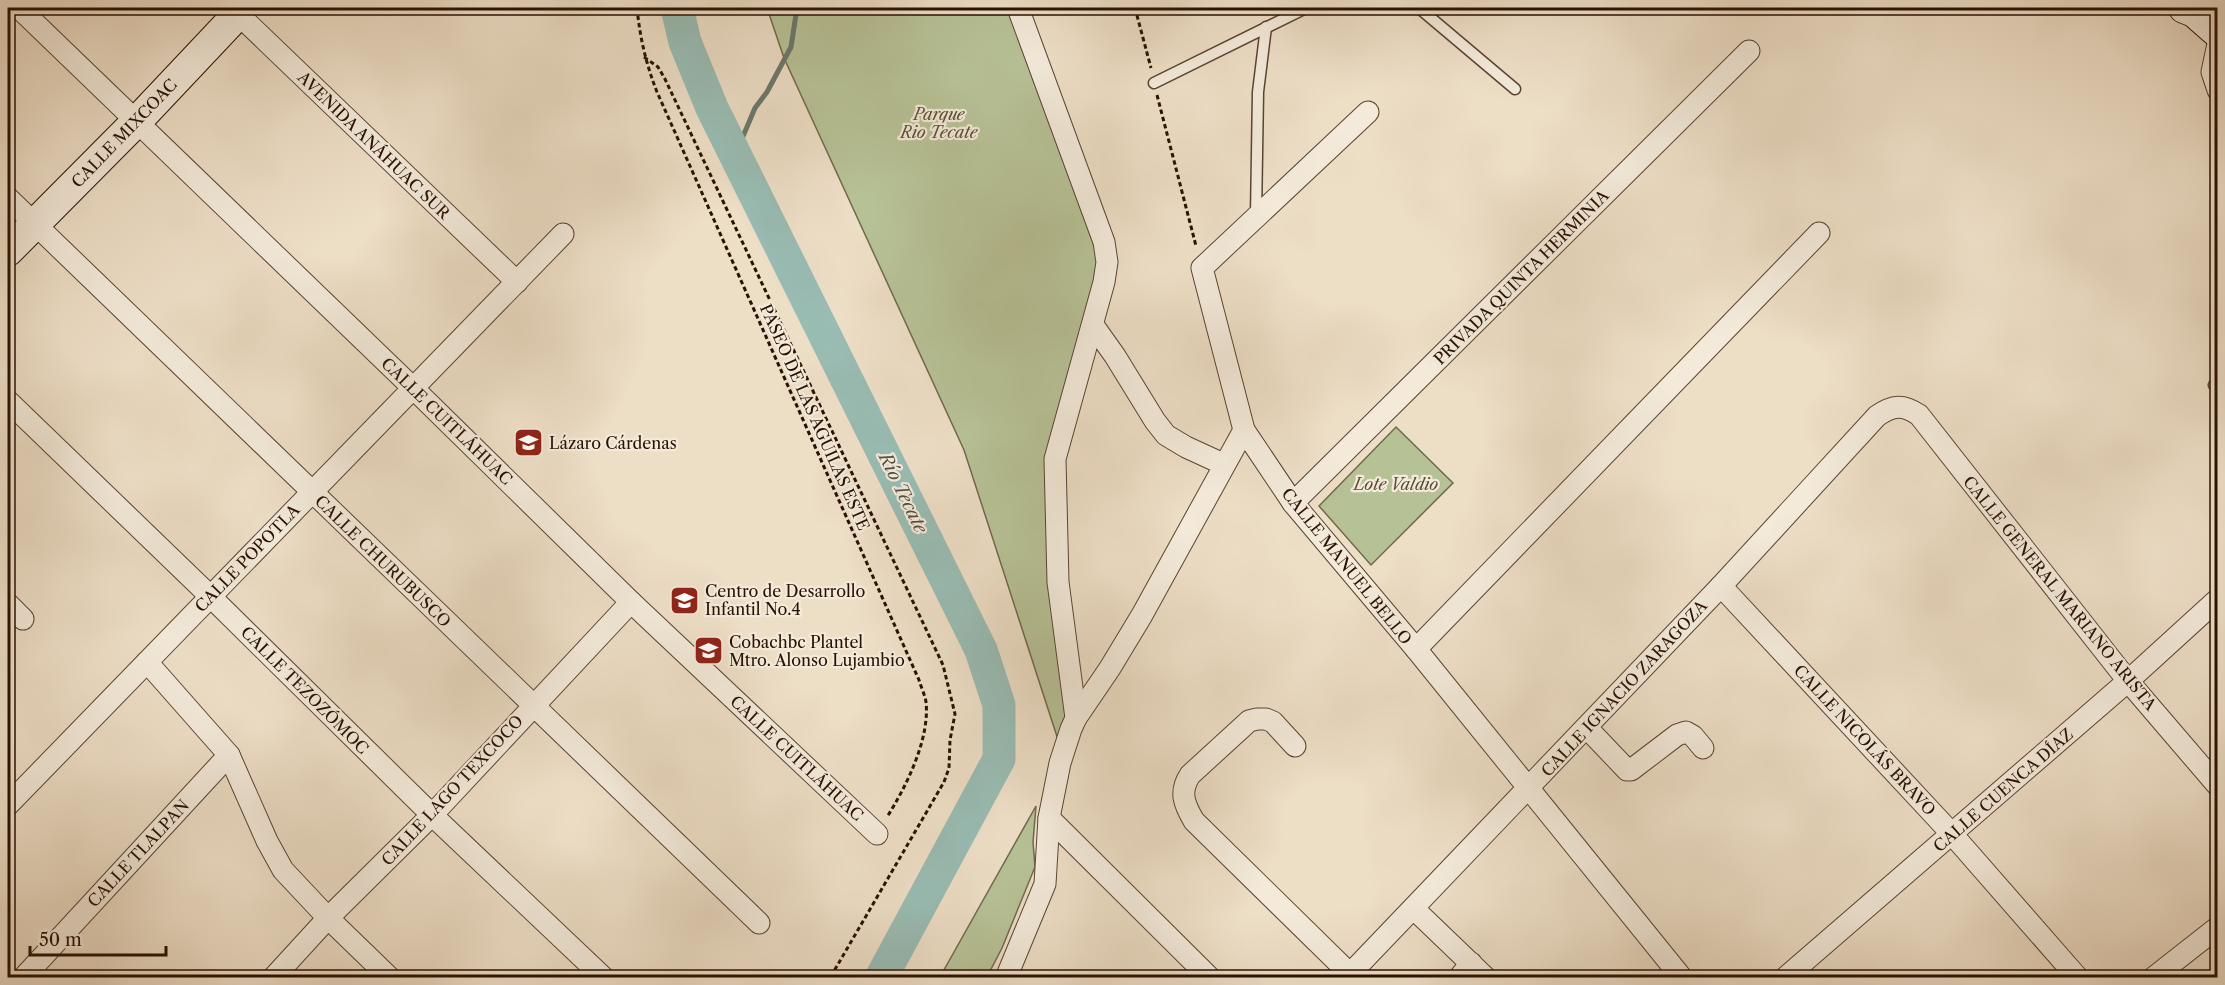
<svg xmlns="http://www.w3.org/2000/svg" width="2225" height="985" font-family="'Libre Caslon Text',serif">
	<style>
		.green { fill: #b7c196; stroke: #70694c; stroke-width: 1.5 }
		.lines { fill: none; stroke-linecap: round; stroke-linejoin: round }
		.stream { stroke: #6c786c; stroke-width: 5 }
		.river { stroke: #99bcb3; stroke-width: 33 }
		.service-casing { stroke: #594433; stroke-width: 13 }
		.minor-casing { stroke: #594433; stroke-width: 23 }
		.secondary-casing { stroke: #281102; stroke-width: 32 }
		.path { stroke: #281102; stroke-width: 3; stroke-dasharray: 4.5 3; stroke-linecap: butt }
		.service { stroke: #f3eada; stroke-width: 10 }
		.minor { stroke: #f3eada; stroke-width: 21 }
		.secondary { stroke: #f3eada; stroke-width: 30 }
		.labels { text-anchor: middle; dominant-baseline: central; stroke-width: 4.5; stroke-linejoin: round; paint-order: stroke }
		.park-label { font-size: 16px; font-style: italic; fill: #5a4f36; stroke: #f3eada }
		.street-label { font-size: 16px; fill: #281102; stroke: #f3eada }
		.poi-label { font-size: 16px; fill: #281102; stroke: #f3eada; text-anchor: start }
		.water-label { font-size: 18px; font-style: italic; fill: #504d40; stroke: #f3eada }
	</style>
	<rect width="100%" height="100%" fill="#eddec6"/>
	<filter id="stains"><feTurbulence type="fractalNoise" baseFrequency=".00333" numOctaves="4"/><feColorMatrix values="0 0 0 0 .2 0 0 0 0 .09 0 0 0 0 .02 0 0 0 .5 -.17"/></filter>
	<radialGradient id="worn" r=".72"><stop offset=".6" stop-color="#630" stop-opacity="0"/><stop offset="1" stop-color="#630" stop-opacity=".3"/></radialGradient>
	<g class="green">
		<path d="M767 8H1021L1105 271 1060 417 1070 683 1062 752 964 450 784 58Z"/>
		<path d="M1396 427 1453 483 1371 565 1319 506Z"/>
		<path d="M1036 806 1033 842 1035 867 1002 948 987 977H940Z"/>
	</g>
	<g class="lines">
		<path class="stream" d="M738 160 741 141 755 108 767 92 791 47 797 8"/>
		<path class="river" d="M677 8 685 42 712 108 981 650 999 705V759L881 978"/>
		<defs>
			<g id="service">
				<path d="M1419 8 1515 89"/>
				<path d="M1154 83 1306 8"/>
				<path d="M1256 215 1258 92 1266 27"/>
				<path d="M2214 385 2218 386"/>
			</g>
			<g id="minor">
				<path d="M19 8 413 388 631 602 877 834"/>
				<path d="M245 8 238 14 517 282"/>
				<path d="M1018 8 1104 242 1107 262 1104 282 1055 459 1058 582 1076 718"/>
				<path d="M2218 44 2212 72 2218 90"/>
				<path d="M1368 112 1202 268 1244 430 1293 503 1416 649 1682 978"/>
				<path d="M8 198 759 923"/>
				<path d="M1093 325 1115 356 1155 421 1166 435 1186 447 1223 464"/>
				<path d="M8 401 210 596 432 815 604 978"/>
				<path d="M1293 503 1749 51"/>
				<path d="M1721 586 1952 834 2078 978"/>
				<path d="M8 604 23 619"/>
				<path d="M1416 649 1819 233"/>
				<path d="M147 662 229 755 267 841 283 870 328 918 390 978"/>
				<path d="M1587 728 1627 770H1631L1677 735 1686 732 1693 736 1703 748"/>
				<path d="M1295 746 1273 722 1266 719H1257L1249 721 1190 775C1179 792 1184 804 1194 821L1354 978"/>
				<path d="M8 805 563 234"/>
				<path d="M1049 818 1210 978"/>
				<path d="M1414 909 1486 978"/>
				<path d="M1350 974 1721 586 1877 416C1893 405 1903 404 1919 415L2128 681 2218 786"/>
				<path d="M23 978 229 755"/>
				<path d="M273 978 328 918 432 815 631 602"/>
				<path d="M1006 978 1045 884 1049 818 1060 763 1071 729 1076 718 1110 668 1142 615 1244 430"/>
				<path d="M1459 978 1471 963"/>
				<path d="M1785 978 2128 681 2218 599"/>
				<path d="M2153 978 2218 927"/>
			</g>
			<g id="secondary">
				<path d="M2184 8 2194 12 2218 33"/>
				<path d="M8 251 138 120 238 14 232 8"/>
			</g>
		</defs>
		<use href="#service" class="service-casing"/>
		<use href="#minor" class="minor-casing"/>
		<use href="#secondary" class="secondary-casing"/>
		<g class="path">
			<path d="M637 8C640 38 646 64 657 92L919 680C921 687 925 695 926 702 930 739 906 787 887 817"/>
			<path d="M1135 8 1151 68"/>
			<path d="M644 57 658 67 665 79 943 665 955 714 950 740 949 768 944 782 830 978"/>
			<path d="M1157 95 1196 246"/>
		</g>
		<use href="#service" class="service"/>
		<use href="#minor" class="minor"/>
		<use href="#secondary" class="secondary"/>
	</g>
	<defs>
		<symbol id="school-square" viewBox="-11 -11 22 22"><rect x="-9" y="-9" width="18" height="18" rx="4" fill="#8f2418" stroke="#f3eada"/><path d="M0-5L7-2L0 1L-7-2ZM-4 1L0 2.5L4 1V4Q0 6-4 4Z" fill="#fff"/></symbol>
		<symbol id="university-square" viewBox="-11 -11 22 22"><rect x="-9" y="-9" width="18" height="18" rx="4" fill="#8f2418" stroke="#f3eada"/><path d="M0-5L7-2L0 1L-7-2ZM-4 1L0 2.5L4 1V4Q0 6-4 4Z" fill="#fff"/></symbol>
	</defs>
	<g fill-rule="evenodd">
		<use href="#school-square" x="512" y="426" width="33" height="33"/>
		<use href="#school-square" x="668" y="584" width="33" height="33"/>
		<use href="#university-square" x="692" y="634" width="33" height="33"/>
	</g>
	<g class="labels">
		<g class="park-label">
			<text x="939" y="114">Parque<tspan x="939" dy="18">Rio Tecate</tspan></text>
			<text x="1396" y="484">Lote Valdio</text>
		</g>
		<g class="street-label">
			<text transform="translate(124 133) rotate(-46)">CALLE MIXCOAC</text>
			<text transform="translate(374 145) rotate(44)">AVENIDA ANÁHUAC SUR</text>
			<text transform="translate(1521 277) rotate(-45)">PRIVADA QUINTA HERMINIA</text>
			<text transform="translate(815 417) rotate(66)">PASEO DE LAS AGUILAS ESTE</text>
			<text transform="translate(447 421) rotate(44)">CALLE CUITLÁHUAC</text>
			<text transform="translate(247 558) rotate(-46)">CALLE POPOTLA</text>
			<text transform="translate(383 561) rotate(44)">CALLE CHURUBUSCO</text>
			<text transform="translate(1347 566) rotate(51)">CALLE MANUEL BELLO</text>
			<text transform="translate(2060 593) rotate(51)">CALLE GENERAL MARIANO ARISTA</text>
			<text transform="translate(1624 688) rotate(-47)">CALLE IGNACIO ZARAGOZA</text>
			<text transform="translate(305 690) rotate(45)">CALLE TEZOZÓMOC</text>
			<text transform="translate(1865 740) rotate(47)">CALLE NICOLÁS BRAVO</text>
			<text transform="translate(797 758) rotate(43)">CALLE CUITLÁHUAC</text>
			<text transform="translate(452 790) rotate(-47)">CALLE LAGO TEXCOCO</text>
			<text transform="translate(2003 790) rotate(-41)">CALLE CUENCA DÍAZ</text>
			<text transform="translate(138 853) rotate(-47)">CALLE TLALPAN</text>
		</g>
		<g class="poi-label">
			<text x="549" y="443">Lázaro Cárdenas</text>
			<text x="705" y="591">Centro de Desarrollo<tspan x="705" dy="18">Infantil No.4</tspan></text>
			<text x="729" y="642">Cobachbc Plantel<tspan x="729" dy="18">Mtro. Alonso Lujambio</tspan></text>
		</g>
		<g class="water-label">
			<text transform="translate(903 493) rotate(64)">Río Tecate</text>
		</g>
	</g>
	<rect width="2225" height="985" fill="none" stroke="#eddec6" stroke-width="30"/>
	<rect x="9" y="9" width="2207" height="967" fill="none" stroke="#281102" stroke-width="3"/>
	<rect x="15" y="15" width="2195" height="955" fill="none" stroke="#281102" stroke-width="1.5"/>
	<path d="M30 946v9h136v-9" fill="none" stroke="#281102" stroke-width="3"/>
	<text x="39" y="946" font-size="18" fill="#281102" stroke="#f3eada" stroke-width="4.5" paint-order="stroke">50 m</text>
	<rect width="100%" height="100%" filter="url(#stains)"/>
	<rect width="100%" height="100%" fill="url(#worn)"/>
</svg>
